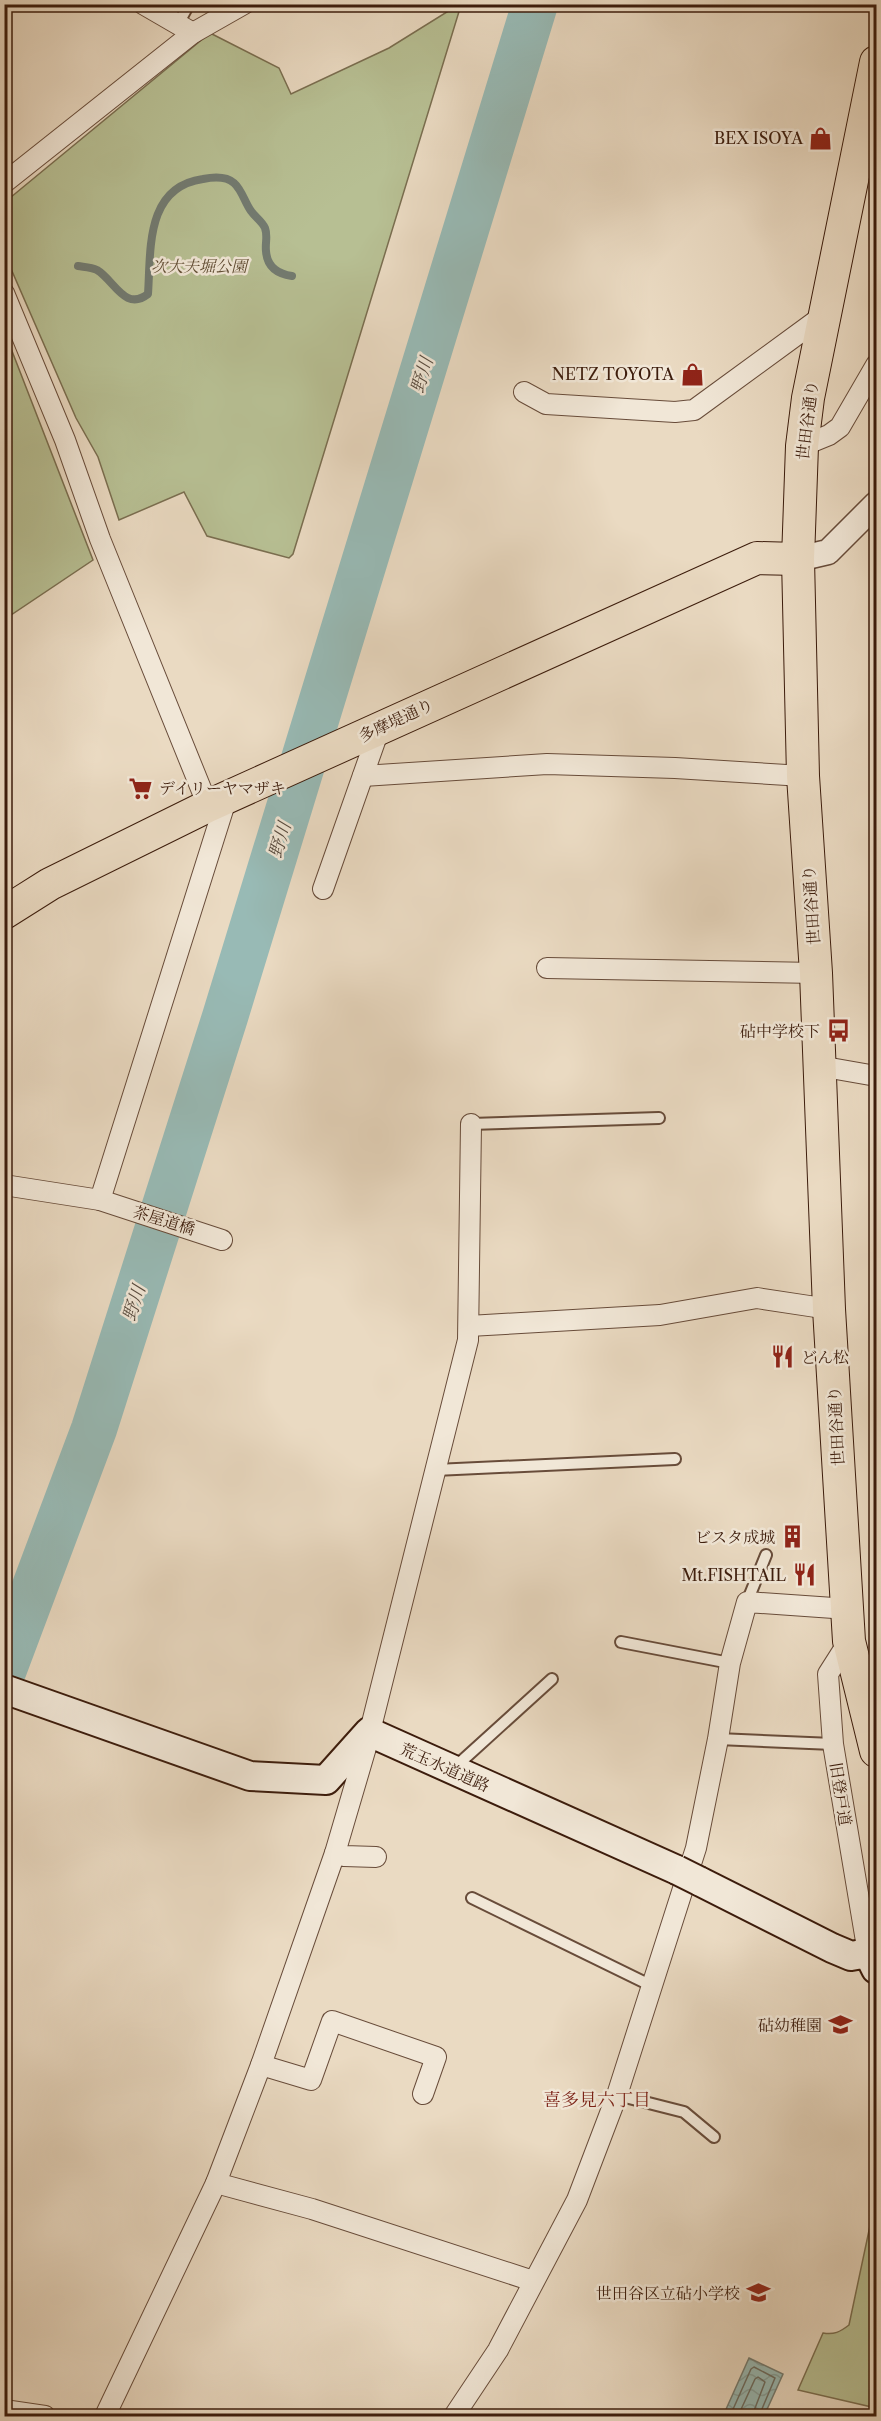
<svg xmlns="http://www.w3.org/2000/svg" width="881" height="2421" font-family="'Libre Caslon Text','Noto Serif JP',serif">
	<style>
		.green { fill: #b7bf93; stroke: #7a6e50; stroke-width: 1.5 }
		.water { fill: url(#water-waves); stroke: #737b71; stroke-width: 1.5 }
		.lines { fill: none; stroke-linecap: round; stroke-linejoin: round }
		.shore { stroke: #6a6b60; stroke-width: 1.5 }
		.stream { stroke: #737b71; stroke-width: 8 }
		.river { stroke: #98bab5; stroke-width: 46 }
		.service-casing { stroke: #684c3a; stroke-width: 14 }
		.minor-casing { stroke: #684c3a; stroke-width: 22 }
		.tertiary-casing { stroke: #684c3a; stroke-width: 27 }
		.secondary-casing { stroke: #3c1c0c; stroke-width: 32 }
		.primary-casing { stroke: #3c1c0c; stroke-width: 34 }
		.service { stroke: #f1e7d7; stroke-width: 10 }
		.minor { stroke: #f1e7d7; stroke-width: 20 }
		.tertiary { stroke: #f1e7d7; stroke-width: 24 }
		.secondary { stroke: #f1e7d7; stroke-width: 28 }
		.primary { stroke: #eadac2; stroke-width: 32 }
		.secondary-bridge-casing { stroke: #3c1c0c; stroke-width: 32; stroke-linecap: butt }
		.secondary-bridge { stroke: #f1e7d7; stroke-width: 28 }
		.labels { text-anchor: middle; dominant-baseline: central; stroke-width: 5; stroke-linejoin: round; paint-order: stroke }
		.poi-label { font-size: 16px; fill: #3c1c0c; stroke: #f1e7d7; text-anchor: end }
		.park-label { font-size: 16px; font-style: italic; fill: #614d34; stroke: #f1e7d7 }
		.street-label { font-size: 16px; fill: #3c1c0c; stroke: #f1e7d7 }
		.water-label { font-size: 18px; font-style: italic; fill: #584b3f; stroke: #f1e7d7 }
		.neighbourhood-label { font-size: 18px; fill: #7a1f14; stroke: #f1e7d7 }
	</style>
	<defs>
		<pattern id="water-waves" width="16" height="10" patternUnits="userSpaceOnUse" patternTransform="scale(1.5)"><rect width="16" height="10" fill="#98bab5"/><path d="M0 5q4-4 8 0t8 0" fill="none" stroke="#849f9a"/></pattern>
	</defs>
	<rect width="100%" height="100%" fill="#eadac2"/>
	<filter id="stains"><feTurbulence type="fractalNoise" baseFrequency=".00333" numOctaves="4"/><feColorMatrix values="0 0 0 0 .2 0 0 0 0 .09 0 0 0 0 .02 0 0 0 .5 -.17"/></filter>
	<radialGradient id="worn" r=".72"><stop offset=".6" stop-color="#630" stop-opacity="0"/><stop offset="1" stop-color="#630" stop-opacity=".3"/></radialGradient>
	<g class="green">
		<path d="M458 5H461L293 554 289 558 207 536 184 492 119 520 98 457 76 418 5 255V202L210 33 279 68 291 94 389 48Z"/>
		<path d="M5 333 93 560 5 619H4Z"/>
		<path d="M871 2221 876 2223V2408L798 2390 823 2333C834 2335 840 2332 849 2325Z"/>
	</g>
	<path class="water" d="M749 2358 783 2374 764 2416H723Z"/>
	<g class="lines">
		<g class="shore">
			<path d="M730 2416 751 2369 754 2367 775 2378 759 2416"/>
			<path d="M738 2416 755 2379 758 2377 765 2382 752 2416"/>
		</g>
		<path class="stream" d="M78 266C84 267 91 267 97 270 114 280 125 312 148 294 151 250 145 187 203 179 213 177 226 176 234 183 242 190 245 203 251 211 255 217 262 221 265 228 268 236 265 243 266 251 267 267 278 274 292 276"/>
		<path class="river" d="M4 1669 94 1429 225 1017 535 4"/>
		<defs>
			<g id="service">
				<path d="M178 24 189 4"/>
				<path d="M471 1124 659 1118"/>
				<path d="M435 1470 675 1459"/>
				<path d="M747 1602 766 1555"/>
				<path d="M621 1642 730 1663"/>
				<path d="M718 1739 833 1744"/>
				<path d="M454 1768 552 1679"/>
				<path d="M472 1898 652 1986"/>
				<path d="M617 2095 684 2112 714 2137"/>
			</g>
			<g id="minor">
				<path d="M143 4 193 33"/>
				<path d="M4 183 193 33 244 4"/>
				<path d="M4 293 65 440 100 539 208 806"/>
				<path d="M524 392 546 404 675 412 694 410 824 315"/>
				<path d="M802 446 829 435 840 427 876 365"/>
				<path d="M363 776 547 764 675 768 803 776"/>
				<path d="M323 889 380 727"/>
				<path d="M547 968 816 973"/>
				<path d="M819 1066 876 1076"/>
				<path d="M4 1185 100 1200 222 1240"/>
				<path d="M100 1200 227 797"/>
				<path d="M469 1326 660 1315 757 1298 829 1309"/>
				<path d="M849 1641 828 1674 833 1744 868 1953"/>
				<path d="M335 1853 344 1856 376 1857"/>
				<path d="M261 2065 311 2080 332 2021 436 2057 423 2094"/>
				<path d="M216 2183 312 2209 533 2281"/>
				<path d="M4 2410 45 2416"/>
				<path d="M105 2416 216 2183 261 2065 335 1853 365 1751 468 1340 471 1124"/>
				<path d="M454 2416 498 2350 577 2200 617 2095 696 1848 718 1739 730 1663 747 1602 848 1609"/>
			</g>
			<path id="tertiary" d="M798 559 828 552 876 504"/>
			<g id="secondary">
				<path d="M4 1689 250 1776 326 1780 369 1732 677 1870"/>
				<path d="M699 1881 832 1948 851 1956 868 1953 876 1969"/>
			</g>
			<g id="primary">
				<path d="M876 62 808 398 802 446 798 559 803 776 816 973 829 1309 849 1641 876 1751"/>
				<path d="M4 913 50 884 208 806 757 558 798 559"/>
			</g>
		</defs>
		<use href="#service" class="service-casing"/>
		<use href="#minor" class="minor-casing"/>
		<use href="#tertiary" class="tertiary-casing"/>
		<use href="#secondary" class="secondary-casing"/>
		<use href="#primary" class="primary-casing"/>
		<use href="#service" class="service"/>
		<use href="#minor" class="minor"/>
		<use href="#tertiary" class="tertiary"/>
		<use href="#secondary" class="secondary"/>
		<use href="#primary" class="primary"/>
		<defs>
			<path id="secondary-bridge" d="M677 1870 699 1881"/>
		</defs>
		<use href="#secondary-bridge" class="secondary-bridge-casing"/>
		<use href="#secondary-bridge" class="secondary-bridge"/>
	</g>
	<defs>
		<symbol id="shop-bare" viewBox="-9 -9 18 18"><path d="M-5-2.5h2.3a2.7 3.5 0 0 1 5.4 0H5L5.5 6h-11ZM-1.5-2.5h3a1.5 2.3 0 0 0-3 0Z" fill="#8f2418" stroke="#f1e7d7" stroke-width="2.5" paint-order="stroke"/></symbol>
		<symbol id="supermarket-bare" viewBox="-9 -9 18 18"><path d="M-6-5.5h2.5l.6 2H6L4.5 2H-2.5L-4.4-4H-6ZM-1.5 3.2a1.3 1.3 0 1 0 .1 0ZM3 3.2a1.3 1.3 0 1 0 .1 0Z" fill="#8f2418" stroke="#f1e7d7" stroke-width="2.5" paint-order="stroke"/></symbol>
		<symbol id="bus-bare" viewBox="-9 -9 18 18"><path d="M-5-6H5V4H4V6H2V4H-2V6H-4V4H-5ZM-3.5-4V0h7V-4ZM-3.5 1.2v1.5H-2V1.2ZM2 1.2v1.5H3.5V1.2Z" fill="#8f2418" stroke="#f1e7d7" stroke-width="2.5" paint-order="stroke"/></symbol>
		<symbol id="restaurant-bare" viewBox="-9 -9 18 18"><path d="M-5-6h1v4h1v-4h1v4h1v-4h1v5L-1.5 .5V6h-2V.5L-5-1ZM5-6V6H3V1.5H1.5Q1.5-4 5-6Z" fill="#8f2418" stroke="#f1e7d7" stroke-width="2.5" paint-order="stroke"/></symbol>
		<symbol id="building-bare" viewBox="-9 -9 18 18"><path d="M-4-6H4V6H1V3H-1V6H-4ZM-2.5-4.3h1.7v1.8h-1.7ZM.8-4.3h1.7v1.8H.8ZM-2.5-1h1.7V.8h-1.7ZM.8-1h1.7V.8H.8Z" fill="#8f2418" stroke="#f1e7d7" stroke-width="2.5" paint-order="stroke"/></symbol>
		<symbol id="school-bare" viewBox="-9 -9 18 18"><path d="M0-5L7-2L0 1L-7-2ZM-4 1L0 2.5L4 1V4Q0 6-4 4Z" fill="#8f2418" stroke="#f1e7d7" stroke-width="2.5" paint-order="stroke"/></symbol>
	</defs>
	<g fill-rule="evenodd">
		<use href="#shop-bare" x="804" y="122" width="33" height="33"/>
		<use href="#shop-bare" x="676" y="358" width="33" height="33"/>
		<use href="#supermarket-bare" x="124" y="772" width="33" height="33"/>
		<use href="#bus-bare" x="822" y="1014" width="33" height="33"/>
		<use href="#restaurant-bare" x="766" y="1340" width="33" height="33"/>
		<use href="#building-bare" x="776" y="1520" width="33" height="33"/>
		<use href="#restaurant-bare" x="788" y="1558" width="33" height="33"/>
		<use href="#school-bare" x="824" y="2008" width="33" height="33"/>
		<use href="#school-bare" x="742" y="2276" width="33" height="33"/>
	</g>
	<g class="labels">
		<g class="poi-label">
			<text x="803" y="138">BEX ISOYA</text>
			<text x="674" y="374">NETZ TOYOTA</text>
			<text x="159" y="788" text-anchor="start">デイリーヤマザキ</text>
			<text x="820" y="1031">砧中学校下</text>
			<text x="801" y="1357" text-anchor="start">どん松</text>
			<text x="775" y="1537">ビスタ成城</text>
			<text x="786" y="1575">Mt.FISHTAIL</text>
			<text x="822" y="2025">砧幼稚園</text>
			<text x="740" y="2293">世田谷区立砧小学校</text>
		</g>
		<g class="park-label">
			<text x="199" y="266">次大夫堀公園</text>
		</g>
		<g class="street-label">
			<text transform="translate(807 420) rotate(-83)">世田谷通り</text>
			<text transform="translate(396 720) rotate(-25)">多摩堤通り</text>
			<text transform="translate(811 905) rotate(-94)">世田谷通り</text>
			<text transform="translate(164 1220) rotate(17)">茶屋道橋</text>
			<text transform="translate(836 1426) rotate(-93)">世田谷通り</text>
			<text transform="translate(445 1767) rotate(24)">荒玉水道道路</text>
			<text transform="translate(841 1794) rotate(81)">旧登戸道</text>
		</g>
		<g class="water-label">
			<text transform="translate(422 375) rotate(-73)">野川</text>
			<text transform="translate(280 840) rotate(-73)">野川</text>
			<text transform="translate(134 1303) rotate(-72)">野川</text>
		</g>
		<g class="neighbourhood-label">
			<text x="597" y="2100">喜多見六丁目</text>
		</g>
	</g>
	<rect width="881" height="2421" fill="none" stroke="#eadac2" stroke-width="24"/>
	<rect x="6" y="6" width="869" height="2409" fill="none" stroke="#3c1c0c" stroke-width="3"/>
	<rect x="12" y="12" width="857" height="2397" fill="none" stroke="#3c1c0c" stroke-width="1.5"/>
	<rect width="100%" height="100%" filter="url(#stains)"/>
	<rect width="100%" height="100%" fill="url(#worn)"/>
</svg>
